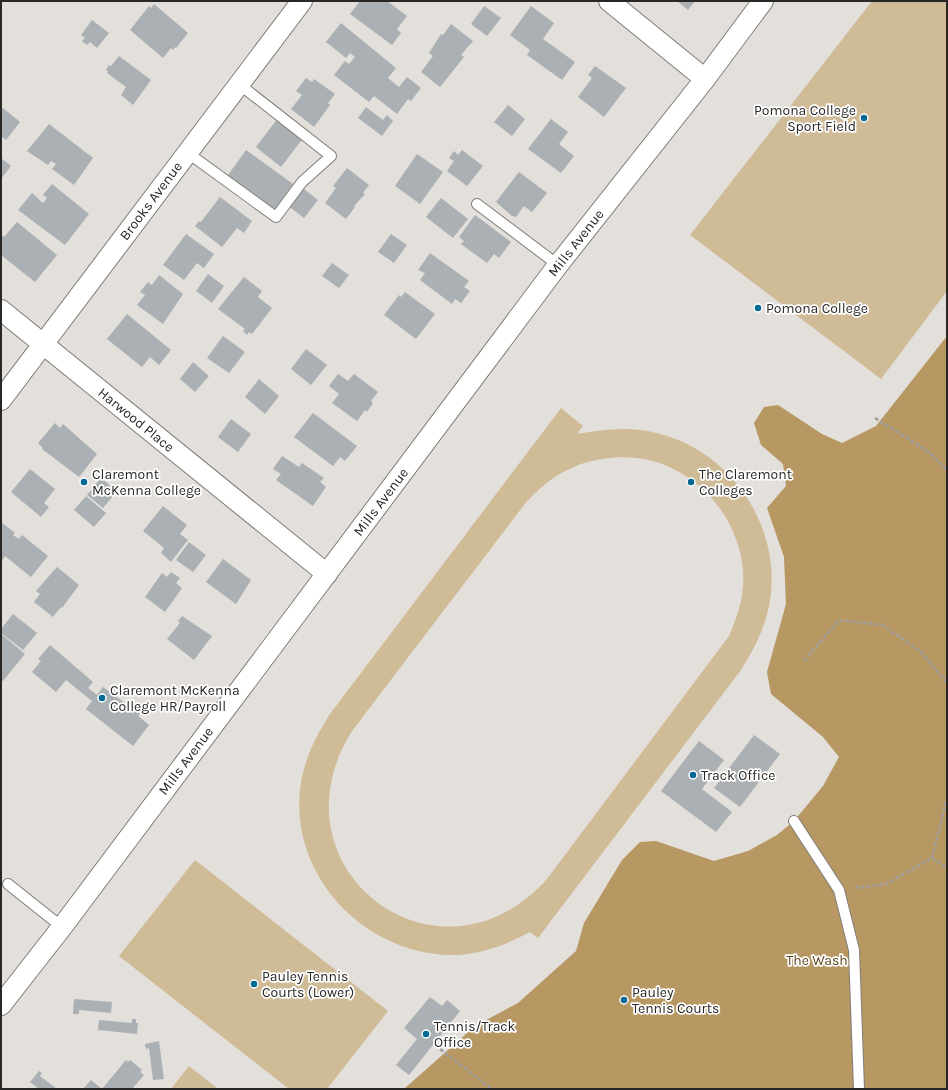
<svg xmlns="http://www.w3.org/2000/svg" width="948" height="1090" font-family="Karla,sans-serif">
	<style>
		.green { fill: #d0bb97; fill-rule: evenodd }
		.forest { fill: #b79762 }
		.building { fill: #aab0b3 }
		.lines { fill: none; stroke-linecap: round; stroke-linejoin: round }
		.service-casing { stroke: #807d78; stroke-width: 12 }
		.minor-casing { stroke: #807d78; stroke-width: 22 }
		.path { stroke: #a3a09c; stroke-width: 2.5; stroke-dasharray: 4 2; stroke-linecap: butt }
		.service { stroke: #fff; stroke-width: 10 }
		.minor { stroke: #fff; stroke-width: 20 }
		.poi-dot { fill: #006895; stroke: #fff; stroke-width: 1.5 }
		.labels { text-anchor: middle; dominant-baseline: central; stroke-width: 3.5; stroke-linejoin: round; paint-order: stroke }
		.poi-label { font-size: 14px; fill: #282725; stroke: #fff; text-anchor: start }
		.street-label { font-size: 14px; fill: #282725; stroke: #fff }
		.park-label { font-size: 14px; fill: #5f481e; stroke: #fff }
	</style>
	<rect width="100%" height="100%" fill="#e3dfda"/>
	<g class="green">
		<path d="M872 1H947V291L881 379 690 235Z"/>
		<path d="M561 408 583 426 577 434C601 430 623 427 647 431 727 444 785 526 769 606 764 630 754 649 741 670L538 938 530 932C504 946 476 956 447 955 357 951 284 867 302 777 307 754 317 734 330 714ZM623 457C636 458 650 459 662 464 716 484 753 543 741 601 738 613 734 625 729 636L547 879C439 1000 266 868 352 731L524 505C553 472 580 459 623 457Z"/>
		<path d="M195 860 388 1011 327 1089H289L119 956Z"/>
		<path d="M189 1066 218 1089H171Z"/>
	</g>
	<path class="forest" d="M947 336V1089H404L475 1026 518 1003 576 951 584 923 622 860 640 842 656 841 714 861 748 851 777 835 794 821 823 786 839 757 823 737 771 694 767 672 786 604 784 557 767 508 786 486 783 464 761 445 754 423 764 407 778 405 822 434 842 443 876 426Z"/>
	<g class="building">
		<path d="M360 1H387L407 16 397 29 401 33 392 45 350 14Z"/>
		<path d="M677 1H695L688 10Z"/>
		<path d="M154 4 188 33 176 48 175 47 173 50 171 48 163 58 130 30 149 6 151 8Z"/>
		<path d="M484 6 501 18 487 36 471 24Z"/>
		<path d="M531 6 554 23 543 39 575 62 562 80 527 55 530 50 510 35Z"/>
		<path d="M92 20 109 33 97 48 90 42 87 45 82 41 85 38 81 35Z"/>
		<path d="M341 23 396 68 388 78 399 87 407 77 421 88 411 101 408 99 397 114 374 96 369 102 334 75 345 61 349 64 355 57 350 53 346 58 326 42Z"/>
		<path d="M451 24 473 41 461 55 464 57 440 87 421 72 433 56 429 53 441 34 443 35Z"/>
		<path d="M119 56 151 80 133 105 121 95 126 87 107 73 108 71 106 70 109 65 111 66Z"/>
		<path d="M595 66 626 88 604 117 578 97 592 78 588 75Z"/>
		<path d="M306 78 312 82 314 79 335 94 328 103 330 105 314 127 291 109 302 95 296 91Z"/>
		<path d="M508 105 525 119 512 136 494 122Z"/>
		<path d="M366 107 383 120 387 115 393 121 382 136 358 118Z"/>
		<path d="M3 108 20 122 6 140 1 136V110Z"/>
		<path d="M278 118 304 137 281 167 256 147Z"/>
		<path d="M551 119 568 132 559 144 574 156 561 173 528 149Z"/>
		<path d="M49 124 93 158 74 185 52 169 56 164 51 161 48 165 27 151Z"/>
		<path d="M246 150 293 184 275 209 228 175Z"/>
		<path d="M462 150 483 166 467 186 447 171 454 161 449 158 454 151 458 155Z"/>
		<path d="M417 154 443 172 420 204 395 186Z"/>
		<path d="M1 158 11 166 1 179Z"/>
		<path d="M347 168 369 185 363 193 365 194 354 206 355 207 346 219 325 203 336 188 333 186Z"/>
		<path d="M519 172 547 193 532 212 524 206 516 217 512 216 496 202Z"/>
		<path d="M52 184 89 214 65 245 18 210 32 193 43 203 47 198 43 195Z"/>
		<path d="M300 186 318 200 304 218 287 205Z"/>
		<path d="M220 197 252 221 244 233 237 228 222 247 195 226 199 221 201 222Z"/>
		<path d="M441 198 468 219 453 238 426 217Z"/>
		<path d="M475 215 511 242 499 258 494 254 487 263 461 244 464 241 459 237Z"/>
		<path d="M17 222 57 255 35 282 1 255V235L4 237Z"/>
		<path d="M186 234 214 254 204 268 197 263 184 280 163 265Z"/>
		<path d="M391 234 407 245 394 263 378 252Z"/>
		<path d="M430 253 469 281 464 287 470 291 461 303 455 299 452 304 420 280 425 273 418 270Z"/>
		<path d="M332 263 349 275 339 288 322 276Z"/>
		<path d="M208 274 224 286 212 303 196 291Z"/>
		<path d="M159 275 183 294 163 324 137 305 145 295 140 292 148 282 152 285Z"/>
		<path d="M244 277 262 291 258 297 272 308 252 334 249 332 247 335 243 331 245 329 218 309Z"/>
		<path d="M405 292 435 314 416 339 384 315 399 295 401 297Z"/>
		<path d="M127 314 171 350 159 365 150 357 142 367 107 339Z"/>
		<path d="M223 336 245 352 229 373 207 358Z"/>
		<path d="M306 349 327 365 311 385 291 369Z"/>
		<path d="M193 362 209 376 195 392 180 379Z"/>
		<path d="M338 374 348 381 354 374 378 392 371 401 373 403 367 412 365 410 357 421 332 403 339 394 329 386Z"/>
		<path d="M259 379 279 396 265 414 245 397Z"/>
		<path d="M313 413 357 446 345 461 340 457 333 466 294 437Z"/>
		<path d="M231 419 251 434 238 452 218 437Z"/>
		<path d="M55 423 60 428 63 424 97 454 79 477 42 449 43 448 38 443Z"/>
		<path d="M282 456 299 467 302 463 324 478 320 482 326 487 313 506 276 480 281 474 273 469Z"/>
		<path d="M30 469 55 489 44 503 49 507 41 517 11 492Z"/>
		<path d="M101 478 117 491 103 508 87 495Z"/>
		<path d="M86 496 106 513 94 527 74 510Z"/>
		<path d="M163 506 187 525 180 534 188 540 171 562 161 553 164 548 143 531Z"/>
		<path d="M1 522 15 533 13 535 19 539 22 535 48 556 31 577 5 556 1 562Z"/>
		<path d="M189 542 206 555 193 572 176 560Z"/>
		<path d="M223 559 251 580 236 604 206 582Z"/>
		<path d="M57 567 79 585 62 608 61 607 53 617 34 602 40 594 36 591Z"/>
		<path d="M171 572 180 578 176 583 182 588 165 612 145 597 162 573 167 577Z"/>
		<path d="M13 614 37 633 23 650 1 633V629Z"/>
		<path d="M182 616 212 636 194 660 167 639 180 623 178 621Z"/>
		<path d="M1 634 25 654 3 681 1 680Z"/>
		<path d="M50 645 93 682 88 688 97 695 103 687 140 714 138 716 149 725 133 746 86 709 92 701 66 680 56 692 32 672 41 661 38 659Z"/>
		<path d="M754 735 780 754 740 807 714 788Z"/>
		<path d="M699 741 724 760 702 789 732 812 716 832 661 791Z"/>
		<path d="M430 997 442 1006 447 1000 460 1011 409 1075 396 1065 417 1039 404 1028Z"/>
		<path d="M74 999 112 1002 111 1013 79 1010V1014H73Z"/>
		<path d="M132 1019H136V1023H138L137 1034 98 1030 99 1020 132 1023Z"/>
		<path d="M159 1041 164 1079 153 1080 149 1048 146 1049 145 1044Z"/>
		<path d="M126 1060 128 1062 130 1060 142 1070 140 1072 144 1075 132 1089H102Z"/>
		<path d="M39 1071 42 1073 40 1076 57 1089H39L30 1082Z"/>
		<path d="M91 1080 102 1089H83Z"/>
	</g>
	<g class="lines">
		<defs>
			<g id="service">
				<path d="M188 153 276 217 302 182 331 156 239 84"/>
				<path d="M477 204 558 265"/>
				<path d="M794 821 839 890 854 950 859 1089"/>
				<path d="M8 884 62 927"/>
			</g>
			<g id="minor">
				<path d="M609 1 705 79"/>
				<path d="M1 310 327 574"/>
				<path d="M1 400 302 1"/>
				<path d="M1 1005 62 927 558 265 705 79 763 1"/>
			</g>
		</defs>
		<use href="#service" class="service-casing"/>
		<use href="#minor" class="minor-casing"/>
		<g class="path">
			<path d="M875 418 929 452 947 470"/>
			<path d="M804 661 839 620 882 625 920 651 947 683"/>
			<path d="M932 858 947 868"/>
			<path d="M855 888 886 884 932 858 947 798"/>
			<path d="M440 1049 492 1089"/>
		</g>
		<use href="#service" class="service"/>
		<use href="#minor" class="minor"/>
	</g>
	<g class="poi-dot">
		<circle cx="864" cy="118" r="4"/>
		<circle cx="758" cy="308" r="4"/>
		<circle cx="84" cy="482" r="4"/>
		<circle cx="691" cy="482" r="4"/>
		<circle cx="102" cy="698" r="4"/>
		<circle cx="693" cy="775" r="4"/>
		<circle cx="254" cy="984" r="4"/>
		<circle cx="624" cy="1000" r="4"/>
		<circle cx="426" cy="1034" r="4"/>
	</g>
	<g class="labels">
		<g class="poi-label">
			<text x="856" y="110" text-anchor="end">Pomona College<tspan x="856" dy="16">Sport Field</tspan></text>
			<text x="766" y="308">Pomona College</text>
			<text x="92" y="474">Claremont<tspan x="92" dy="16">McKenna College</tspan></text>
			<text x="699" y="474">The Claremont<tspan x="699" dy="16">Colleges</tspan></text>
			<text x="110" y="690">Claremont McKenna<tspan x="110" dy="16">College HR/Payroll</tspan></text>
			<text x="701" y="775">Track Office</text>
			<text x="262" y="976">Pauley Tennis<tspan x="262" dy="16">Courts (Lower)</tspan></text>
			<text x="632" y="992">Pauley<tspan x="632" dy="16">Tennis Courts</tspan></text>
			<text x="434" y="1026">Tennis/Track<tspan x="434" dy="16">Office</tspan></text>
		</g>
		<g class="street-label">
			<text transform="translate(151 201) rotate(-53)">Brooks Avenue</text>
			<text transform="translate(576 243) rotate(-52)">Mills Avenue</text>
			<text transform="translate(136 420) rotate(39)">Harwood Place</text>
			<text transform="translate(381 502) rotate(-53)">Mills Avenue</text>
			<text transform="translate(186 761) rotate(-53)">Mills Avenue</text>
		</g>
		<g class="park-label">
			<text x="817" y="960">The Wash</text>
		</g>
	</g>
	<rect width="948" height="1090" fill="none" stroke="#282725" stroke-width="4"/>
</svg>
